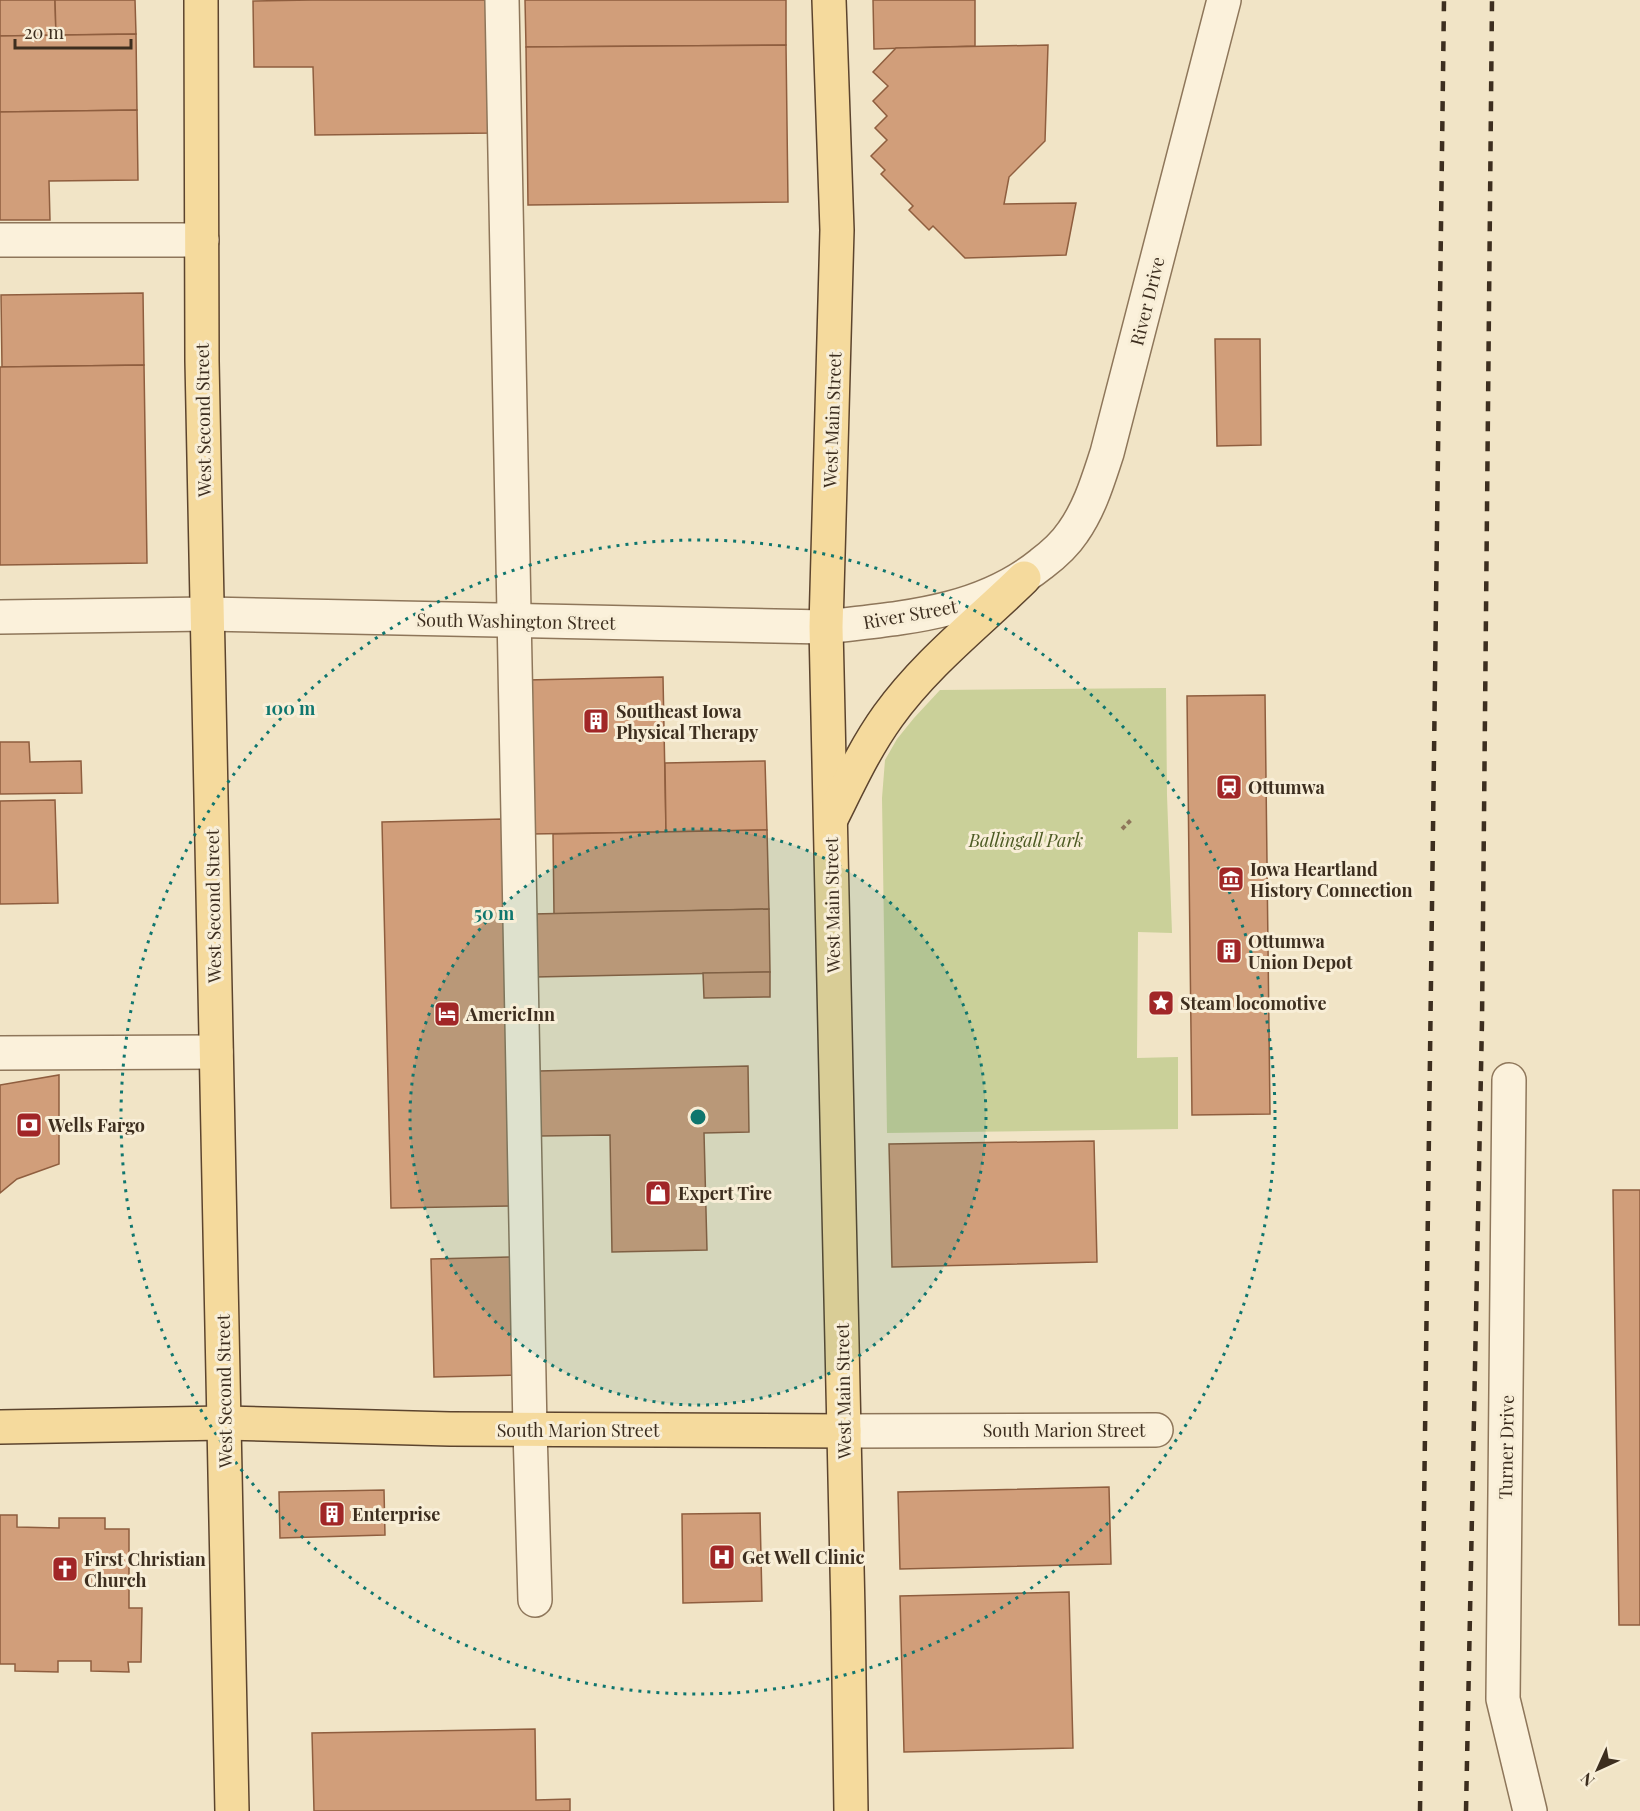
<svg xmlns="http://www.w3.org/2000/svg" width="1640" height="1811" font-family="'Playfair Display',serif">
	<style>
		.green { fill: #cad099 }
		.building { fill: #d19e7a; stroke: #8f5e3f; stroke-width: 1.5 }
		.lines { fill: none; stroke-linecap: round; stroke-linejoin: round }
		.minor-casing { stroke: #8e765a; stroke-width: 36 }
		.major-casing { stroke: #5c442e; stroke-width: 36 }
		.path { stroke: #8e765a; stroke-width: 4; stroke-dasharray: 4.5 3; stroke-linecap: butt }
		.minor { stroke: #fbf1db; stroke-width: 33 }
		.major { stroke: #f5da9d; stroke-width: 33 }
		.rail { stroke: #3d2e1f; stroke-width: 4.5; stroke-dasharray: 10 10; stroke-linecap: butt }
		.ring { fill: none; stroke: #0f766e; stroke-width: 3; stroke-dasharray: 3 6 }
		.labels { text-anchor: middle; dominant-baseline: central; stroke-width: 6; stroke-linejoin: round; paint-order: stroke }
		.street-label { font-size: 18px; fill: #3d2e1f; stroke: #f8eed7 }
		.poi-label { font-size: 18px; font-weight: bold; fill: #3d2e1f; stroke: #f8eed7; text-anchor: start }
		.park-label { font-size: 18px; font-style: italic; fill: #4d5b24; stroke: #f8eed7 }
		.centre { fill: #0f766e; stroke: #f8eed7; stroke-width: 3 }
		.ring-label { font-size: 18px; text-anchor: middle; font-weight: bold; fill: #0f766e; stroke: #f8eed7; stroke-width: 6; stroke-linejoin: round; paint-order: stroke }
	</style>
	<rect width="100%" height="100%" fill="#f1e4c6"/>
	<path class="green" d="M1166 688 1167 795 1172 933 1138 932 1137 1058 1178 1057V1129L887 1133 882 798 885 760 897 739 914 718 940 690Z"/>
	<g class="building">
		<path d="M0 0H55L56 35 0 36Z"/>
		<path d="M55 0H135L136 34 56 35Z"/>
		<path d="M312 0H490L492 133 315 135 313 67H254L253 1Z"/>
		<path d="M525 0H786V45L526 47Z"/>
		<path d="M873 0H975V46L874 49Z"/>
		<path d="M136 34 137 110 0 112V36Z"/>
		<path d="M786 45 788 202 528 205 526 47Z"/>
		<path d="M1048 45 1045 141 1009 177 1004 204 1076 203 1066 255 965 258 933 226 929 230 909 210 913 206 881 174 885 170 871 156 887 140 875 128 887 116 873 101 888 86 873 72 896 48Z"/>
		<path d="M137 110 138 180 49 181 50 220H0V112Z"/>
		<path d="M143 293 144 365 2 367 1 295Z"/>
		<path d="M1215 339H1260L1261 445 1217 446Z"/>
		<path d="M144 365 147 563 0 565V367Z"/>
		<path d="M663 677 666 832 530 834 527 680Z"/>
		<path d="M1265 695 1270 1114 1192 1115 1187 696Z"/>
		<path d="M0 742H29L30 762 81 761 82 793 0 794Z"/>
		<path d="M765 761 767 830 666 832 665 763Z"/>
		<path d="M55 800 58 903 0 904V801Z"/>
		<path d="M503 819 512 1206 391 1208 382 822Z"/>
		<path d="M767 830 769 909 554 914 553 834Z"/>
		<path d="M769 909 770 972 535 977 533 914Z"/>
		<path d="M770 972V997L704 998 703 973Z"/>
		<path d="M748 1066 749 1132 704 1133 707 1250 612 1252 610 1135 540 1136 539 1071Z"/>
		<path d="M59 1075V1164L17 1179 0 1193V1085Z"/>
		<path d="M1094 1141 1097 1262 892 1267 889 1144Z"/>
		<path d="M1613 1190H1640V1625H1619Z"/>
		<path d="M514 1257 517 1375 434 1377 431 1259Z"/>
		<path d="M1109 1487 1111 1564 900 1569 898 1492Z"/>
		<path d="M384 1490 385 1535 280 1538 279 1492Z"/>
		<path d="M760 1513 762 1601 683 1603 682 1514Z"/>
		<path d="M0 1515H17V1527L59 1528V1518H105V1529H129V1608H142L141 1662H128L129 1672 91 1671V1661H58V1672L15 1671V1664H0Z"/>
		<path d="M1069 1592 1073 1748 904 1752 900 1596Z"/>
		<path d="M535 1729 536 1800 570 1799V1811H314L312 1733Z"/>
	</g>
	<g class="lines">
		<defs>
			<g id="minor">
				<path d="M502 0 530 1430 535 1600"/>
				<path d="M0 240H202"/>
				<path d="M0 617 207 614 826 627C901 618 979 614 1041 564 1053 555 1065 544 1073 532 1090 508 1098 480 1107 453L1224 0"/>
				<path d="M0 1053 216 1052"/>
				<path d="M1509 1080 1503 1699 1530 1811"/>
				<path d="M844 1431 1156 1430"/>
			</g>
			<g id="major">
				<path d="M201 0 202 361 232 1811"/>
				<path d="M829 0 837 230 826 627 848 1612 851 1811"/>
				<path d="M832 817C849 783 865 748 888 716 926 663 978 623 1024 578"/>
				<path d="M0 1427 224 1423 450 1429 844 1431"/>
			</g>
		</defs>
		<use href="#minor" class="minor-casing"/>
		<use href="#major" class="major-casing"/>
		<path class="path" d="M1122 829 1132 819"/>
		<use href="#minor" class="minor"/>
		<use href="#major" class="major"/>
		<g class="rail">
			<path d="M1420 1811 1444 0"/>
			<path d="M1466 1811 1482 1021 1492 0"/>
		</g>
	</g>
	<circle cx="698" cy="1117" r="288" fill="#0f766e" fill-opacity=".12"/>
	<g class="ring">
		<circle cx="698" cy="1117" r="288"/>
		<circle cx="698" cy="1117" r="577"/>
	</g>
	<defs>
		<symbol id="building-square" viewBox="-11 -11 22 22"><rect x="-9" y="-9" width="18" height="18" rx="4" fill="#a12627" stroke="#f8eed7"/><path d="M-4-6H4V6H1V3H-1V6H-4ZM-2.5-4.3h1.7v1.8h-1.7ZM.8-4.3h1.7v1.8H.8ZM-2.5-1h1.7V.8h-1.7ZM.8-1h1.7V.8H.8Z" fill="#fff"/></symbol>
		<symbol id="station-square" viewBox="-11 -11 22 22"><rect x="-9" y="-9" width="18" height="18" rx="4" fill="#a12627" stroke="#f8eed7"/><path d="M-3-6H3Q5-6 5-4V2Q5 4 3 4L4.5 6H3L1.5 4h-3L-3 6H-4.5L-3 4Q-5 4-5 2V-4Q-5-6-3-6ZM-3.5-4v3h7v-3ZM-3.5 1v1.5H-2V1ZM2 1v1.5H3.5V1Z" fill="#fff"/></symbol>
		<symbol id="museum-square" viewBox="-11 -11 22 22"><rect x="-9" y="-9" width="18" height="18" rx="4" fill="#a12627" stroke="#f8eed7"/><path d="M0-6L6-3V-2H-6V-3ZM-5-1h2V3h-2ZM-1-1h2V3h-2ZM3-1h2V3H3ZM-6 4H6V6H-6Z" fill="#fff"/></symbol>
		<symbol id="sight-square" viewBox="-11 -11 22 22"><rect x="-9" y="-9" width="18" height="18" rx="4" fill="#a12627" stroke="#f8eed7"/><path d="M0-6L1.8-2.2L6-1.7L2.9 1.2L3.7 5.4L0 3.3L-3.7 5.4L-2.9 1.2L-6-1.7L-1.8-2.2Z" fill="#fff"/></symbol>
		<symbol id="hotel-square" viewBox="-11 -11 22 22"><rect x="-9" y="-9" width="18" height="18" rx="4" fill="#a12627" stroke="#f8eed7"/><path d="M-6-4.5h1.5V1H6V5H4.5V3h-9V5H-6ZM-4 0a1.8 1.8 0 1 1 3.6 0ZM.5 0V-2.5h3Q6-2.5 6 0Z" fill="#fff"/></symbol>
		<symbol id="bank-square" viewBox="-11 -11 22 22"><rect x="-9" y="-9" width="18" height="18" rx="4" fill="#a12627" stroke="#f8eed7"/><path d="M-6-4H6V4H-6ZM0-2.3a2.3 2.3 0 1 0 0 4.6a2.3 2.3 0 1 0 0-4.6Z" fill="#fff"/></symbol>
		<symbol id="shop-square" viewBox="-11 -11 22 22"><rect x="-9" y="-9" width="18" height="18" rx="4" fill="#a12627" stroke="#f8eed7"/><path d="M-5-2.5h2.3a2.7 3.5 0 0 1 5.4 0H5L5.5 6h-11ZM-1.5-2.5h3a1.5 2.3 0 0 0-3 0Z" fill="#fff"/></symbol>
		<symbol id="hospital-square" viewBox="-11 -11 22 22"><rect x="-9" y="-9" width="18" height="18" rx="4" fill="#a12627" stroke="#f8eed7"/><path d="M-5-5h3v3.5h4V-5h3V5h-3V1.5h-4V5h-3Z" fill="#fff"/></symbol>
		<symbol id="church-square" viewBox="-11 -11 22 22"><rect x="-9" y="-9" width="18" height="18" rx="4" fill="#a12627" stroke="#f8eed7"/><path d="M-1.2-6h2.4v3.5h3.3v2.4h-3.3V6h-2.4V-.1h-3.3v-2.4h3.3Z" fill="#fff"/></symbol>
	</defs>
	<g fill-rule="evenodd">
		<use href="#building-square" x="581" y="706" width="30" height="30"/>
		<use href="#station-square" x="1214" y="772" width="30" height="30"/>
		<use href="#museum-square" x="1216" y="864" width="30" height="30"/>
		<use href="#building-square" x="1214" y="936" width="30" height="30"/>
		<use href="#sight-square" x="1146" y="988" width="30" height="30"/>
		<use href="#hotel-square" x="432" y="999" width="30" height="30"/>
		<use href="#bank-square" x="14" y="1110" width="30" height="30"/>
		<use href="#shop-square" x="643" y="1178" width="30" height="30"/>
		<use href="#building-square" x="317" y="1499" width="30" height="30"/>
		<use href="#hospital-square" x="707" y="1542" width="30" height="30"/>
		<use href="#church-square" x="50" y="1554" width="30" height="30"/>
	</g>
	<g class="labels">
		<g class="street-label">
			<text transform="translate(1147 301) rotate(-76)">River Drive</text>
			<text transform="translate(203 420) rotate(-91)">West Second Street</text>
			<text transform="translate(832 420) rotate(-88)">West Main Street</text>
			<text transform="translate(910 614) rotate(-10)">River Street</text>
			<text transform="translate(516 621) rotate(1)">South Washington Street</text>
			<text transform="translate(832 905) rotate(-91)">West Main Street</text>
			<text transform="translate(213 906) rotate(-91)">West Second Street</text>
			<text transform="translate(224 1391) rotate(-91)">West Second Street</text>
			<text transform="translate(843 1391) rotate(-91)">West Main Street</text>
			<text x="578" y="1430">South Marion Street</text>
			<text x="1064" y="1430">South Marion Street</text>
			<text transform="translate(1506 1447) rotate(-89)">Turner Drive</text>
		</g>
		<g class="poi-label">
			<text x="616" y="711">Southeast Iowa<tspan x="616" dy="21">Physical Therapy</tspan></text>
			<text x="1248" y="787">Ottumwa</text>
			<text x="1250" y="869">Iowa Heartland<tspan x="1250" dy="21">History Connection</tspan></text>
			<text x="1248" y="941">Ottumwa<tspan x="1248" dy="21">Union Depot</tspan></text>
			<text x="1180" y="1003">Steam locomotive</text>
			<text x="466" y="1014">AmericInn</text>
			<text x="48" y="1125">Wells Fargo</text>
			<text x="678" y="1193">Expert Tire</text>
			<text x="352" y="1514">Enterprise</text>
			<text x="742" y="1557">Get Well Clinic</text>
			<text x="84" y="1559">First Christian<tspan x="84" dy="21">Church</tspan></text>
		</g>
		<g class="park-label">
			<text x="1026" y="840">Ballingall Park</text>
		</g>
	</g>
	<circle cx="698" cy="1117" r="9" class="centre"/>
	<g class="ring-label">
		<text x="290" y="715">100 m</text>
		<text x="494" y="920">50 m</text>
	</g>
	<g transform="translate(1598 1769) rotate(225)" stroke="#f8eed7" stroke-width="4.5" paint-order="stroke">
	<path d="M0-4.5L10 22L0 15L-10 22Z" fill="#3d2e1f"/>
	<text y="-9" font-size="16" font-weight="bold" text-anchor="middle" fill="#3d2e1f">N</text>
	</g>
	<path d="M15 39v9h116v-9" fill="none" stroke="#3d2e1f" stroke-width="3"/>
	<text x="24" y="39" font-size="18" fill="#3d2e1f" stroke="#f8eed7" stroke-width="4.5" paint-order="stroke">20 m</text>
</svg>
